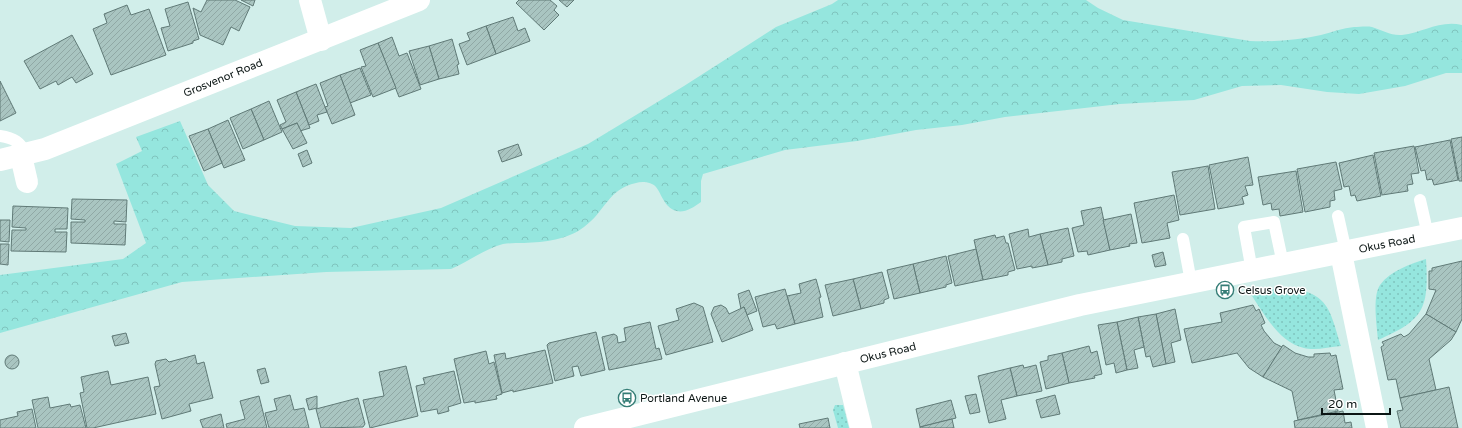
<svg xmlns="http://www.w3.org/2000/svg" width="1462" height="428" font-family="'Varela Round',sans-serif">
	<style>
		.grass { fill: url(#grass-dots) }
		.forest { fill: url(#forest-crowns) }
		.building { fill: url(#building-hatch); stroke: #607a77 }
		.lines { fill: none; stroke-linecap: round; stroke-linejoin: round }
		.lane { stroke: #fff; stroke-width: 12 }
		.street { stroke: #fff; stroke-width: 22 }
		.labels { text-anchor: middle; dominant-baseline: central; stroke-width: 3; stroke-linejoin: round; paint-order: stroke }
		.street-label { font-size: 11px; fill: #0b1514; stroke: #fff }
		.poi-label { font-size: 11px; fill: #0b1514; stroke: #fff; text-anchor: start }
	</style>
	<defs>
		<pattern id="grass-dots" width="8" height="8" patternUnits="userSpaceOnUse"><rect width="8" height="8" fill="#95e6de"/><path d="M2 2h.1M6 6h.1" fill="none" stroke="#7fc4be" stroke-width="1.8" stroke-linecap="round"/></pattern>
		<pattern id="forest-crowns" width="20" height="18" patternUnits="userSpaceOnUse"><rect width="20" height="18" fill="#95e6de"/><path d="M2 6a3 3 0 1 1 6 0M12 15a3 3 0 1 1 6 0" fill="none" stroke="#7fc4be"/></pattern>
		<pattern id="building-hatch" width="6" height="6" patternUnits="userSpaceOnUse"><rect width="6" height="6" fill="#a9c5c1"/><path d="M-1 1l2-2M0 6l6-6M5 7l2-2" fill="none" stroke="#90a8a5"/></pattern>
	</defs>
	<rect width="100%" height="100%" fill="#d1eeea"/>
	<g class="grass">
		<path d="M1426 259C1429 309 1424 320 1378 340 1377 326 1372 297 1380 285 1390 271 1410 264 1426 259Z"/>
		<path d="M1284 287C1329 293 1329 307 1341 346 1329 347 1315 351 1304 348 1279 343 1263 312 1250 293Z"/>
		<path d="M835 405H843L849 428H838L833 410Z"/>
	</g>
	<path class="forest" d="M838 0H1086L1098 8 1123 20 1250 41C1274 42 1298 40 1321 35 1332 32 1343 28 1354 27 1359 27 1367 26 1372 27 1382 30 1391 36 1402 35 1423 33 1439 20 1462 25V73H1446L1405 86 1359 94 1327 92 1281 85 1242 86 1194 100 1120 104 1005 117 962 125 916 130 857 141 785 150 703 174 701 181V202C690 210 678 217 667 205 662 199 660 192 656 187 652 182 642 181 636 183 608 189 605 212 584 227 567 240 545 242 524 243 517 243 509 243 503 244 484 249 468 262 451 269L326 272 182 282 0 333V275L123 259 146 243 116 164 142 151 136 137 180 121 208 185 234 211 295 226 351 228 441 208 588 144 684 86 776 27 832 4Z"/>
	<g class="building">
		<path d="M207 0H235L250 7 239 31 231 27 223 45 200 35 193 8 201 12Z"/>
		<path d="M241 0H255L253 6Z"/>
		<path d="M519 0H550L557 6 554 10 559 15 544 30 516 3Z"/>
		<path d="M559 0H574L567 7Z"/>
		<path d="M188 2 199 39 193 41V43L168 51 161 28 170 26 165 9Z"/>
		<path d="M127 5 131 15 149 9 166 55 111 75 93 29 107 23 104 14Z"/>
		<path d="M513 17 518 31 525 28 530 41 496 54 486 26Z"/>
		<path d="M486 26 496 54 467 65 459 44 470 40 467 33Z"/>
		<path d="M72 35 93 74 76 83 72 77 58 85 56 81 40 89 24 61Z"/>
		<path d="M392 37 399 56 407 53 421 89 399 97 378 43Z"/>
		<path d="M452 39 459 64 457 65 459 74 439 79 429 46Z"/>
		<path d="M378 43 396 88 373 97 361 67 366 66 360 50Z"/>
		<path d="M429 46 439 79 420 85 409 51Z"/>
		<path d="M360 68 371 95 350 103 340 75Z"/>
		<path d="M340 75 355 115 332 124 325 107 328 106 320 83Z"/>
		<path d="M0 81 16 113 0 121Z"/>
		<path d="M316 84 327 112 317 115 319 121 309 125 296 92Z"/>
		<path d="M296 92 310 128 300 131 297 123 282 129 280 125 286 122 277 100Z"/>
		<path d="M269 101 282 132 264 140 251 109Z"/>
		<path d="M251 109 264 140 243 149 230 118Z"/>
		<path d="M228 120 245 160 224 168 208 129Z"/>
		<path d="M297 123 307 143 293 149 282 129Z"/>
		<path d="M208 129 222 163 204 171 189 136Z"/>
		<path d="M1462 137V181H1459L1451 139Z"/>
		<path d="M1450 140 1458 180 1434 185 1432 179 1427 180 1425 170 1421 171 1415 147Z"/>
		<path d="M518 144 522 155 502 162 498 151Z"/>
		<path d="M1414 146 1419 173 1411 174 1413 184 1407 185 1408 191 1382 195 1374 153Z"/>
		<path d="M307 150 312 163 303 167 298 154Z"/>
		<path d="M1373 155 1381 196 1357 201 1355 195 1351 196 1349 186 1344 187 1339 163Z"/>
		<path d="M1248 157 1253 185 1245 186 1248 195 1242 197 1244 204 1218 209 1209 165Z"/>
		<path d="M1336 162 1342 189 1334 191 1335 200 1330 201V207L1305 212 1297 169Z"/>
		<path d="M1208 166 1215 209 1180 215 1172 172Z"/>
		<path d="M1296 171 1303 212 1280 216 1279 209 1272 210 1271 203 1263 205 1258 177Z"/>
		<path d="M1174 195 1179 220 1167 223 1170 238 1142 243 1134 203Z"/>
		<path d="M72 199 127 200 126 222 114 221V224H126L125 245 71 243V222H85V220L71 219Z"/>
		<path d="M13 206 68 208 67 229H55V232H67L66 252 11 251 12 230H26V228L12 227Z"/>
		<path d="M1101 207 1110 250 1088 255 1087 251 1078 252 1072 228 1084 225 1081 211Z"/>
		<path d="M1131 214 1137 243 1129 244 1130 246 1110 250 1103 220Z"/>
		<path d="M0 220H10L9 242 0 241Z"/>
		<path d="M1068 228 1074 256 1062 259V262L1048 265 1040 234Z"/>
		<path d="M1028 229 1029 237 1040 234 1048 265 1032 268V266L1017 269 1009 234Z"/>
		<path d="M995 235 996 238 1004 236 1006 243H1008L1015 270 1008 272V275L983 280 974 240Z"/>
		<path d="M0 244H9L8 265 0 264Z"/>
		<path d="M976 249 983 280 955 286 948 256Z"/>
		<path d="M1163 252 1166 265 1155 267 1152 255Z"/>
		<path d="M946 256 952 283 946 285V287L920 293 913 264Z"/>
		<path d="M1462 261V319L1456 332 1426 314 1436 290 1429 289V271H1432V268Z"/>
		<path d="M913 264 920 293 894 299 887 270Z"/>
		<path d="M882 272 889 298 884 300V303L861 309 853 279Z"/>
		<path d="M816 279 821 297 819 298 823 317 795 324 787 296 801 293 799 284Z"/>
		<path d="M853 279 861 309 833 316 825 285Z"/>
		<path d="M785 289 795 324 777 329 775 324 763 327 755 297Z"/>
		<path d="M749 290 757 311 747 315 744 307 741 309 738 294Z"/>
		<path d="M694 303 703 307 713 342 666 355 658 326 679 320 676 309Z"/>
		<path d="M721 305 726 308 729 314 744 307 753 330 722 342 711 314 714 307Z"/>
		<path d="M1253 305 1256 311 1259 309 1265 323 1261 325 1264 331 1274 343 1282 347 1263 377 1249 368 1237 353 1192 363 1184 329 1222 322 1220 313Z"/>
		<path d="M1175 309 1181 340 1171 343 1175 362 1166 364 1156 314Z"/>
		<path d="M1156 314 1166 364 1153 367 1150 356 1146 357 1138 317Z"/>
		<path d="M1426 314 1456 332 1451 340 1429 359 1436 390 1400 398 1396 379 1388 380 1381 347 1384 345 1382 342 1401 334 1404 337 1409 334Z"/>
		<path d="M1138 317 1144 347 1134 350 1138 368 1127 370 1117 322Z"/>
		<path d="M650 322 656 349 659 348 662 359 609 370 602 337 614 334 617 336 618 343 626 341 624 328Z"/>
		<path d="M1117 322 1127 370 1116 373 1114 363 1106 365 1098 325Z"/>
		<path d="M596 332 605 370 581 376 578 366 572 367 574 376 555 381 547 345 549 343Z"/>
		<path d="M126 333 129 343 115 346 112 336Z"/>
		<path d="M1283 345 1295 353 1308 357H1314V354L1330 353 1331 356 1336 355 1343 389 1334 390 1338 411 1298 420 1292 391 1263 377Z"/>
		<path d="M1089 346 1091 353 1097 351 1102 374 1094 376 1095 378 1069 383 1062 353Z"/>
		<path d="M545 350 553 383 513 392V390L502 393 494 355 505 353 506 359Z"/>
		<path d="M486 351 489 364 494 362 502 394 496 396 497 399 475 403V401L464 403 454 359Z"/>
		<path d="M1062 353 1069 383 1046 389 1040 362 1048 360V356Z"/>
		<path d="M195 355 197 364 204 362 213 398 189 404 191 411 162 419 154 387 160 386 155 364 156 361 166 359 169 362Z"/>
		<circle cx="12" cy="362" r="7"/>
		<path d="M1023 365 1024 368 1036 365 1042 391 1017 396 1010 368Z"/>
		<path d="M406 366 418 416 370 428 363 400 384 396 379 372Z"/>
		<path d="M265 368 269 382 261 384 257 370Z"/>
		<path d="M1010 368 1017 396 1001 400 1006 419 989 423 978 376Z"/>
		<path d="M108 371 111 385 148 377 156 414 93 428H87L80 393 84 392 81 377Z"/>
		<path d="M454 371 461 403 448 407 449 411 438 414 437 409 421 412 416 386 425 384 423 378Z"/>
		<path d="M1449 387 1458 428H1401L1397 411 1403 410 1400 398Z"/>
		<path d="M976 394 980 412 970 414 965 396Z"/>
		<path d="M290 395 294 410 304 408 309 428H269L265 413 277 410 274 399Z"/>
		<path d="M1055 395 1060 414 1041 418 1036 400Z"/>
		<path d="M259 396 267 428H227L226 424 245 419 240 401Z"/>
		<path d="M317 396V408L309 410 306 399Z"/>
		<path d="M48 397 50 408 70 404 71 407 80 405 86 428H38L32 400Z"/>
		<path d="M358 398 365 424 363 427 321 428 316 409Z"/>
		<path d="M951 400 956 418 920 427 916 409Z"/>
		<path d="M32 409 36 428H0V420L18 416 17 412Z"/>
		<path d="M1343 411 1345 423 1351 422 1352 428H1295L1294 421Z"/>
		<path d="M221 414 224 428H203L200 420Z"/>
		<path d="M828 418 830 428H800L799 424Z"/>
		<path d="M952 419 954 428H920V427Z"/>
	</g>
	<g class="lines">
		<g class="lane">
			<path d="M0 136C14 138 20 142 26 154"/>
			<path d="M1420 200 1428 235"/>
			<path d="M1338 216 1346 252"/>
			<path d="M1183 239 1191 282"/>
			<path d="M1252 271 1244 227 1274 222 1283 264"/>
		</g>
		<g class="street">
			<path d="M310 0 321 40"/>
			<path d="M21 156 27 182"/>
			<path d="M0 160 45 149 419 0"/>
			<path d="M1341 253 1377 428"/>
			<path d="M845 363 861 428"/>
			<path d="M585 428 1080 305 1462 228"/>
		</g>
	</g>
	<defs>
		<symbol id="bus-ring" viewBox="-11 -11 22 22"><circle r="9.5" fill="#fff" stroke="#357d76" stroke-width="1.5"/><path d="M-5-6H5V4H4V6H2V4H-2V6H-4V4H-5ZM-3.5-4V0h7V-4ZM-3.5 1.2v1.5H-2V1.2ZM2 1.2v1.5H3.5V1.2Z" fill="#357d76"/></symbol>
	</defs>
	<g fill-rule="evenodd">
		<use href="#bus-ring" x="1215" y="280" width="20" height="20"/>
		<use href="#bus-ring" x="617" y="388" width="20" height="20"/>
	</g>
	<g class="labels">
		<g class="street-label">
			<text transform="translate(223 78) rotate(-22)">Grosvenor Road</text>
			<text transform="translate(1387 244) rotate(-11)">Okus Road</text>
			<text transform="translate(888 353) rotate(-14)">Okus Road</text>
		</g>
		<g class="poi-label">
			<text x="1238" y="290">Celsus Grove</text>
			<text x="640" y="398">Portland Avenue</text>
		</g>
	</g>
	<path d="M1322 408v6h68v-6" fill="none" stroke="#0b1514" stroke-width="2"/>
	<text x="1328" y="408" font-size="12" fill="#0b1514" stroke="#ffffff" stroke-width="3" paint-order="stroke">20 m</text>
</svg>
